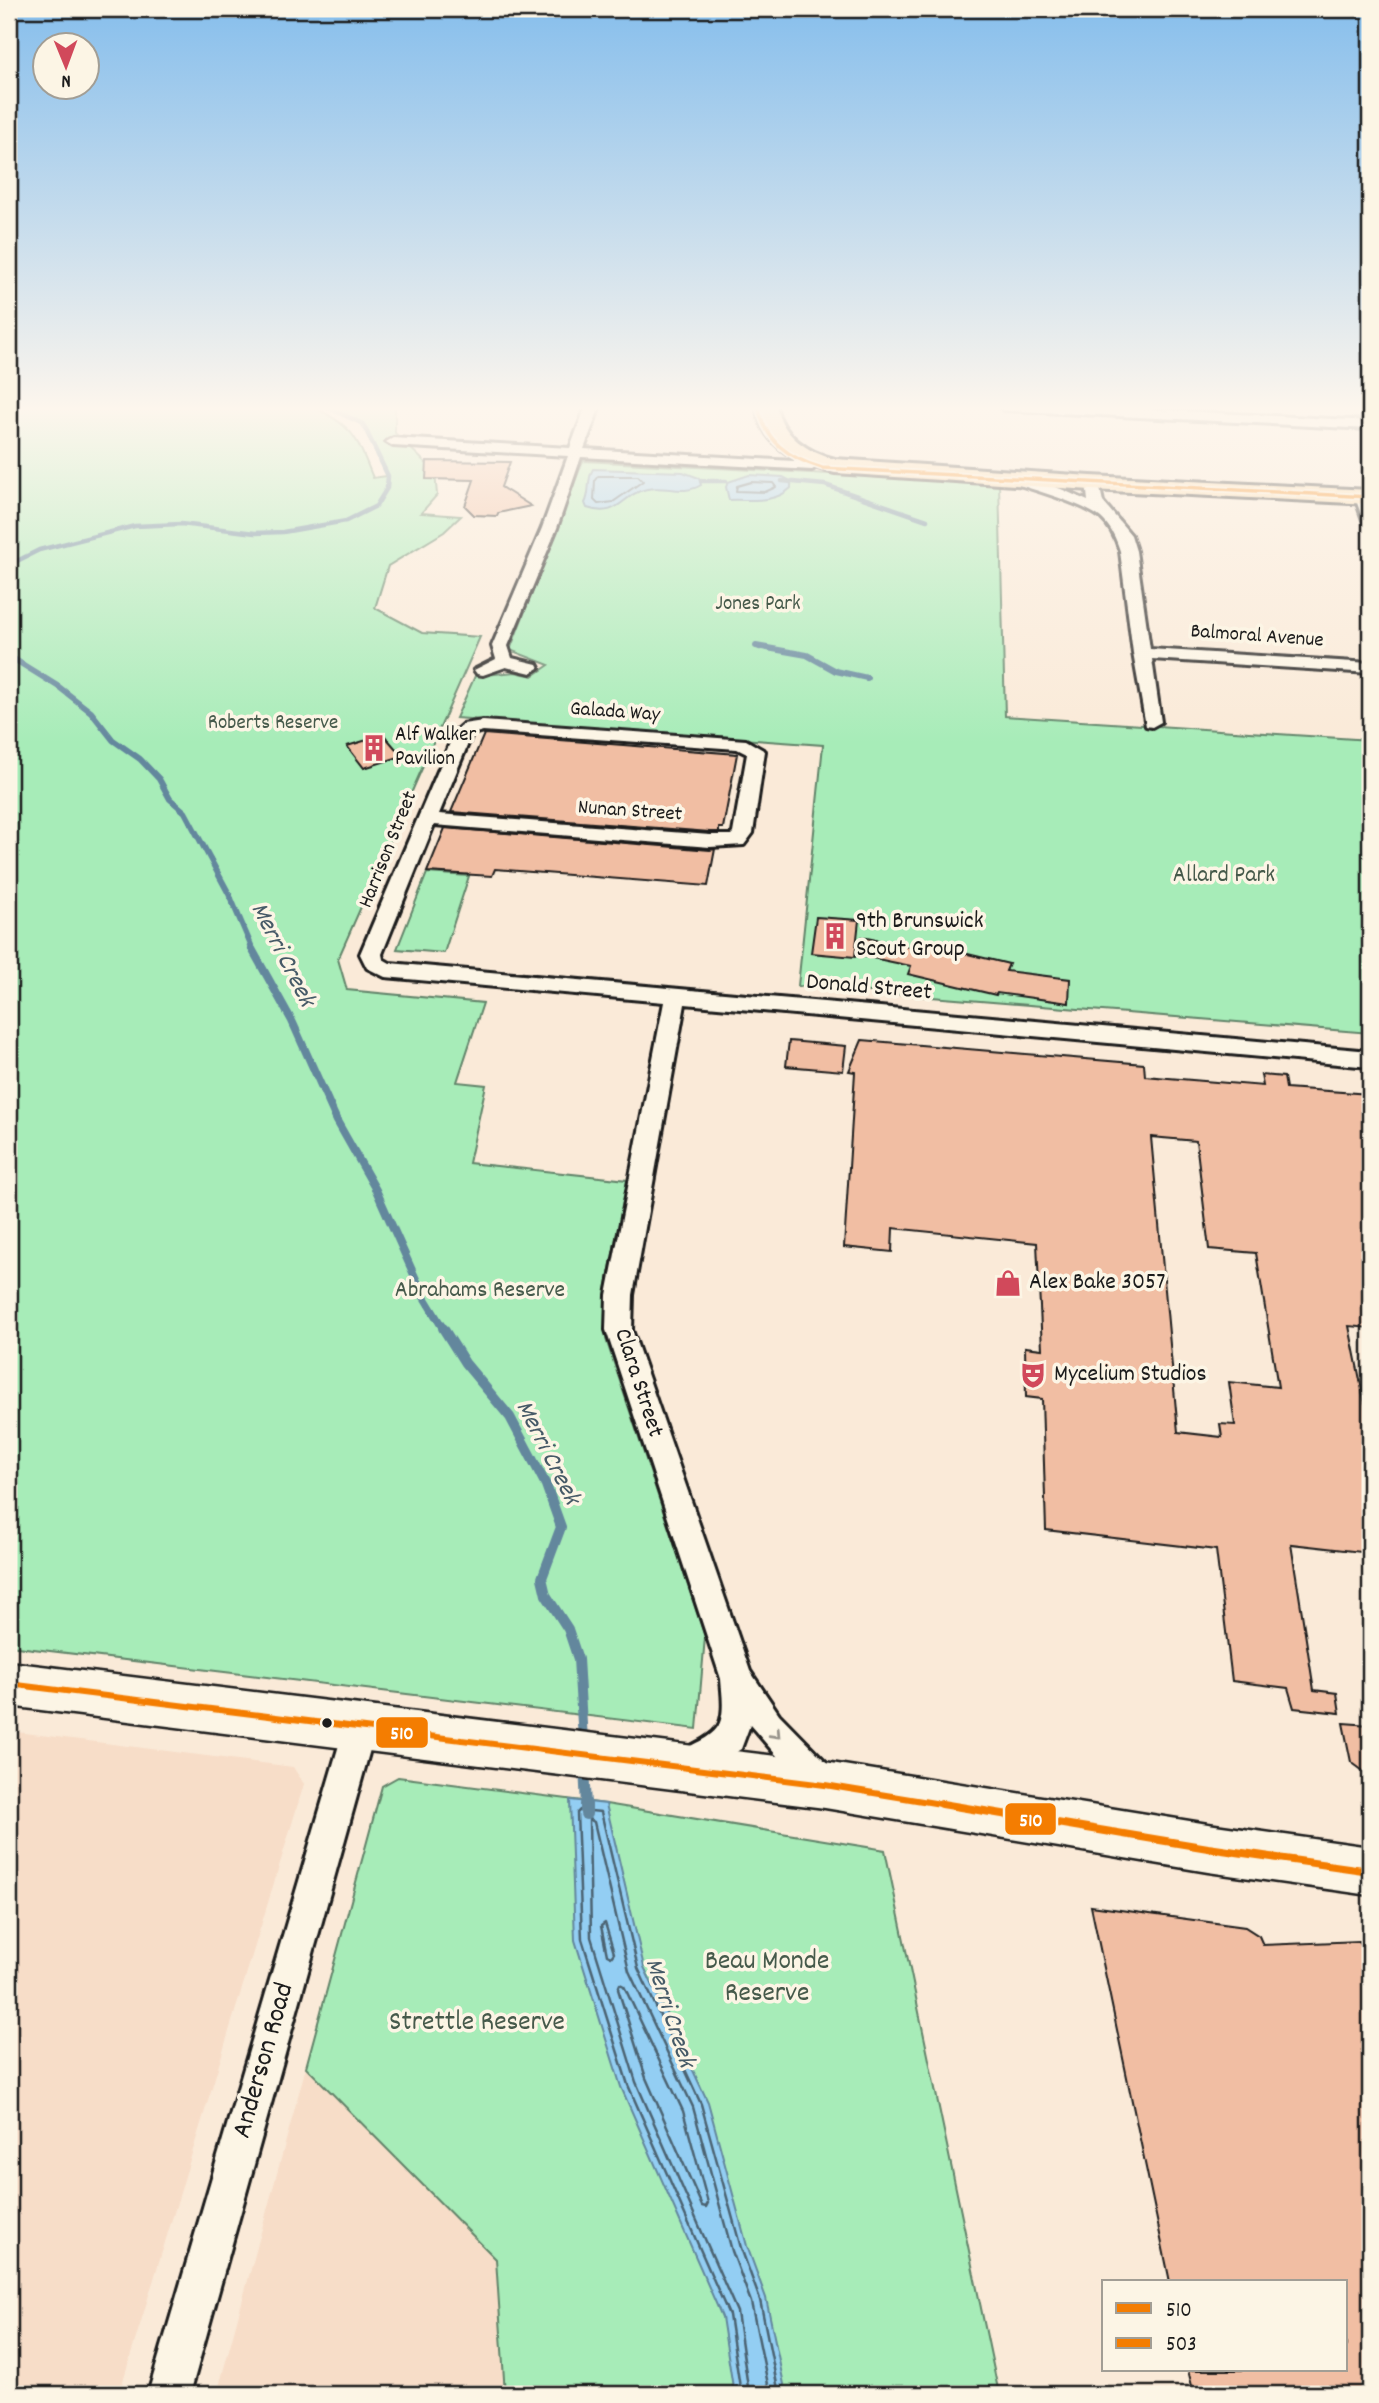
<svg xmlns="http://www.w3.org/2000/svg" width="1379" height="2403" font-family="Dekko,sans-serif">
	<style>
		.built { fill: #f7ddc8 }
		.green { fill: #a7ecb8; stroke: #62846a; stroke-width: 2 }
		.water { fill: #93cef3; stroke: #63879d; stroke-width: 2 }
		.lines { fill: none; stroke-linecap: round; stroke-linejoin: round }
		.shore-far1 { stroke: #4c6372; stroke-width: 2 }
		.shore { stroke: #4c6372; stroke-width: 2.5 }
		.stream-far4 { stroke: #63879d; stroke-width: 4.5 }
		.stream-far3 { stroke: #63879d; stroke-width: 6 }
		.stream-far2 { stroke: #63879d; stroke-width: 8 }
		.stream-far1 { stroke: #63879d; stroke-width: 10 }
		.stream { stroke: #63879d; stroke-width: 12 }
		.building { fill: #f1bea3; stroke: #1c1c1c; stroke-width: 2; fill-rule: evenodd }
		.street-casing { stroke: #1c1c1c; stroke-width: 6 }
		.secondary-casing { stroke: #1c1c1c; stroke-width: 5 }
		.primary-casing { stroke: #1c1c1c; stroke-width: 6 }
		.street { fill: #fcf5e5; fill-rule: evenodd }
		.secondary { fill: #fcf5e5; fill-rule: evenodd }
		.primary { fill: #fcdcac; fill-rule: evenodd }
		.bus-1-far1-casing { stroke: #fcf5e5; stroke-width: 11 }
		.bus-1-casing { stroke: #fcf5e5; stroke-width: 13 }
		.bus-2-casing { stroke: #fcf5e5; stroke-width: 7 }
		.bus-1-far1 { stroke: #f47d01; stroke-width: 6 }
		.bus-1 { stroke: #f47d01; stroke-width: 8 }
		.bus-2 { stroke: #f47d01; stroke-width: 3.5 }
		.oneway { stroke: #97938b }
		.bus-dot { fill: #1c1c1c; stroke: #fcf5e5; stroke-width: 2.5 }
		.labels { text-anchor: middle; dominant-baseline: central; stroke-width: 7; stroke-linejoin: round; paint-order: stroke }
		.far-park-label { font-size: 21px; fill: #465a4b; stroke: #fcf5e5 }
		.far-street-label { font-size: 21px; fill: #1c1c1c; stroke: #fcf5e5 }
		.far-poi-label { font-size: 21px; fill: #1c1c1c; stroke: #fcf5e5; text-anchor: start }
		.park-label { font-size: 24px; fill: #465a4b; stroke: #fcf5e5 }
		.poi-label { font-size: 24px; fill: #1c1c1c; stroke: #fcf5e5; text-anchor: start }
		.street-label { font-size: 24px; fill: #1c1c1c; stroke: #fcf5e5 }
		.water-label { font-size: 26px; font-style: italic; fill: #465a67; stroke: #fcf5e5 }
		.near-park-label { font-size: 28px; fill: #465a4b; stroke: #fcf5e5 }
		.near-street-label { font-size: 28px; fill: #1c1c1c; stroke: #fcf5e5 }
		.line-badge { stroke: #fcf5e5; stroke-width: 2.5 }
		.badge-label { font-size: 19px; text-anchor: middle; font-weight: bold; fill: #fff }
	</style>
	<rect width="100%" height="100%" fill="#faead8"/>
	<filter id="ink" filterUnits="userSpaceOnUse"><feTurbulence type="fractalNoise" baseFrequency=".0143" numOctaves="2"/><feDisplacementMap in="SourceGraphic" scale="14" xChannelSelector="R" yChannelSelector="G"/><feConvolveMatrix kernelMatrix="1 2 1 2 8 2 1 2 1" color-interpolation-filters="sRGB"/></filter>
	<g filter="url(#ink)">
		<g class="built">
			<path d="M9 1731 293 1767 304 1784 119 2394H9Z"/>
			<path d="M306 2067 496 2259 505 2394H217Z"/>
		</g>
		<g class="green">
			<path d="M9 406H312C354 427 356 436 373 478L387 476 363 424 325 406H395V433L435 472 437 495 421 513 461 516 444 532 388 566 375 608 422 633 480 637 338 959 347 990 483 1003 457 1082 486 1085 469 1163 627 1180 605 1295 606 1339 705 1637 697 1729 9 1646Z"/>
			<path d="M583 461 999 483 1005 716 1370 740V1033L798 986 823 745 456 718 475 676 515 672 533 676 549 665 510 650Z"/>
			<path d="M427 873 469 876 444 953 397 949Z"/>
			<path d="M398 1777 606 1804 885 1850 999 2394H505L496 2259 306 2067 382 1786Z"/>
		</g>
		<g class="water">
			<path d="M593 469 683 472 699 478 701 485C683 496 667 485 647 489 621 494 620 519 587 508L585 503C591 492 586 481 593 469Z"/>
			<path d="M749 475 783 477 791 481V488C774 504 750 499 729 500L726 487 728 482Z"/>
			<path d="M570 1800 606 1804 644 1967 708 2102 747 2246 766 2298 786 2394H734L722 2317 621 2087 575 1940Z"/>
		</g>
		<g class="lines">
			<g class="shore-far1">
				<path d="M598 476H638L643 481 613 502 598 504 594 500 595 480Z"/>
				<path d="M751 482 773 483 776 487 765 492 736 491 737 486Z"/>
			</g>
			<g class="shore">
				<path d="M605 1923 614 1953 611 1957 607 1955 601 1926Z"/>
				<path d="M620 1984 624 1986 683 2111 708 2203 706 2207 702 2206 646 2078 618 1989Z"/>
				<path d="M741 2394 729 2315 628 2085 582 1939 577 1813 580 1810 601 1812 638 1968 701 2104 741 2248 760 2300 779 2394"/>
				<path d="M749 2394 737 2312 636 2082 591 1937 589 1819 594 1822 629 1971 693 2107 732 2251 751 2302 770 2394"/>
			</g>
			<g class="stream-far4">
				<path d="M701 481H726"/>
				<path d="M782 481 825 485 927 520"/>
				<path d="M9 565 39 550 135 526 181 524 255 533 283 532 346 521 376 506 387 488 388 476 363 424 325 406"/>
				<path d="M756 646 760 648"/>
			</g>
			<g class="stream-far3">
				<path d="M756 646 807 655 836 671 867 678"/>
				<path d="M9 656 59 687 91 712 113 740 140 759 159 779 170 799 185 812 229 894 253 950"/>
			</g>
			<path class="stream-far2" d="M252 949 292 1021 337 1121 376 1190 424 1297 444 1330"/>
			<g class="stream-far1">
				<path d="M443 1328 465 1363 510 1417 546 1485 561 1527 542 1578 546 1595 568 1629 578 1659 583 1740"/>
				<path d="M584 1767 586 1806"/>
			</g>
			<path class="stream" d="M586 1804V1814"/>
		</g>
		<g class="building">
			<path d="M427 461 510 462 501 487 531 506 498 513 497 516 474 515 465 506 474 480 426 479Z"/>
			<path d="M484 734 737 754 723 828H719V832H710L451 812Z"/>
			<path d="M384 735 402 756 364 768 347 746Z"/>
			<path d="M445 828 710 850 715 849 708 886 495 869 492 876 427 872Z"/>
			<path d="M816 917 859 920 855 957 811 953Z"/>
			<path d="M862 937 919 949 922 943 1009 964 1006 971 1070 979 1069 1003 997 993 996 995 908 974 911 966 858 955Z"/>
			<path d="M862 1040 1144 1064 1145 1076 1263 1086 1261 1075 1284 1077 1286 1088 1370 1094V1328L1349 1326 1370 1429V1553L1291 1544 1314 1690 1337 1693 1340 1713 1294 1708 1288 1688 1232 1681 1216 1550 1046 1530 1042 1399 1026 1397 1025 1347 1042 1349 1037 1243 893 1228 892 1252 844 1247 855 1072 849 1071ZM1151 1137 1196 1141 1209 1249 1256 1253 1278 1387 1229 1382 1235 1425 1220 1424 1222 1437 1178 1432Z"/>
			<path d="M789 1041 846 1046 843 1071 786 1066Z"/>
			<path d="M1343 1723 1370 1725V1776L1351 1762Z"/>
			<path d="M1091 1906 1245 1927 1259 1936 1263 1945 1360 1941 1370 1974V2394H1194L1188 2370H1346V2282H1170Z"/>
		</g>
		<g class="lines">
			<defs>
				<g id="street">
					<path d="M586 406H600L584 449 812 462 819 466 812 470 581 457 557 528 508 646 512 658 537 664 539 668 531 673 506 667 483 675 477 674 474 670 496 659 492 646 542 528 568 456 393 446 386 442 393 438 570 448Z"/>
					<path d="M997 406H1083L1370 421V429L1004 410Z"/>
					<path d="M1007 473 1061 489 1088 501 1086 482 1093 478 1098 479 1103 502 1131 535 1136 551 1150 649 1370 663V673L1152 659 1161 722 1152 727 1146 726 1133 653 1120 551C1116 538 1111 527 1101 518 1083 503 1026 487 1002 480V474Z"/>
					<path d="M1362 493 1367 494 1370 500V524L1363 520 1355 497Z"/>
					<path d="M483 721 746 740 765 751 753 833 744 845 710 847 434 825 382 954 383 959 390 963 1370 1051V1067L685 1004 633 1295 632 1330 750 1671 779 1714 834 1770 838 1782 834 1794 822 1798 810 1794 750 1725 741 1749 688 1782 677 1777 672 1766C681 1743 704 1745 717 1728 726 1716 722 1693 721 1679L606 1330 607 1295 664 1002 385 977 367 968 360 954 455 731 463 724ZM483 731 737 749 747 754 733 833 731 835H710L439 814 472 734Z"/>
					<path d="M360 1712 371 1717 376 1728 190 2394H148L344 1728 349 1717Z"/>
				</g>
				<path id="secondary" d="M9 1662 825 1762 1208 1824 1370 1847V1895L1208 1872 825 1808 9 1706Z"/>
				<path id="primary" d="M756 406H776C782 435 808 453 835 459L1091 476 1370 490V504L1091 490 835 473C799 464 762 447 756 406Z"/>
			</defs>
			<use href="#street" class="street-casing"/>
			<use href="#secondary" class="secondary-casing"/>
			<use href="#primary" class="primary-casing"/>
			<use href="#street" class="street"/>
			<use href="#secondary" class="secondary"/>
			<use href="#primary" class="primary"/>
			<defs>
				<path id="bus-1-far1" d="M9 1684 825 1785 953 1806"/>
				<path id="bus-1" d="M942 1804 1208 1848 1370 1871"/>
				<path id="bus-2" d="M758 406C765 442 789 458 822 468L1370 497"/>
			</defs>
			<use href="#bus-1-far1" class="bus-1-far1-casing"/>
			<use href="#bus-1" class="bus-1-casing"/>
			<use href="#bus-2" class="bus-2-casing"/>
			<use href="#bus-1-far1" class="bus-1-far1"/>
			<use href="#bus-1" class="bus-1"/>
			<use href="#bus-2" class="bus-2"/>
		</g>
		<defs><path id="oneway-chevron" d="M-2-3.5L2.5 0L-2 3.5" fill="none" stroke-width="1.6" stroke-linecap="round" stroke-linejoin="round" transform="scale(1.75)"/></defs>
		<use class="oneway" href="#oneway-chevron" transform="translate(776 1734) rotate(47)"/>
	</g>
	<linearGradient id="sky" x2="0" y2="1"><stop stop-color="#86beec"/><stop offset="0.55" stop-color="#fdf6ed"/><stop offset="1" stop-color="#fdf6ed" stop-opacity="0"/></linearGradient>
	<rect width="1379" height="743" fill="url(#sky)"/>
	<defs>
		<symbol id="building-bare" viewBox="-9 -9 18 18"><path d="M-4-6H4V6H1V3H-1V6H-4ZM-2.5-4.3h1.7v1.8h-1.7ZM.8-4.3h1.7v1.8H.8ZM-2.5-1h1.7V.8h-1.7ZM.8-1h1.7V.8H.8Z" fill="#d1495b" stroke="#fcf5e5" stroke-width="2.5" paint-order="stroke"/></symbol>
		<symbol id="shop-bare" viewBox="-9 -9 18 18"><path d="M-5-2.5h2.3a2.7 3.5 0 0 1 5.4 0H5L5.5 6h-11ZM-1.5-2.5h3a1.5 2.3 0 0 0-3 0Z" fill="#d1495b" stroke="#fcf5e5" stroke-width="2.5" paint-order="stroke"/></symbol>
		<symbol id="theatre-bare" viewBox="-9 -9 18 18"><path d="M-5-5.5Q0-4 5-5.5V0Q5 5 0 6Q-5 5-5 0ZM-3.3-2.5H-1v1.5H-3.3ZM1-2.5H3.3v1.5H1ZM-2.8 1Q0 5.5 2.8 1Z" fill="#d1495b" stroke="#fcf5e5" stroke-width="2.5" paint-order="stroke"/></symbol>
	</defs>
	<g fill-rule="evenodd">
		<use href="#building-bare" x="355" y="729" width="38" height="38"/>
		<use href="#building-bare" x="816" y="917" width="38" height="38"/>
		<use href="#shop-bare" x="989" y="1264" width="38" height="38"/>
		<use href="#theatre-bare" x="1014" y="1356" width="38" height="38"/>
	</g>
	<circle class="bus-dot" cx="327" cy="1723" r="6"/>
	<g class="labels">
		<g class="far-park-label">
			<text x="758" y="605">Jones Park</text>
			<text x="273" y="724">Roberts Reserve</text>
		</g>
		<g class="far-street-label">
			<text transform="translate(1257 637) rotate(4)">Balmoral Avenue</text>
			<text transform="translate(615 713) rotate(4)">Galada Way</text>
			<text transform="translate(630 812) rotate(4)">Nunan Street</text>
			<text transform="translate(389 850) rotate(-68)">Harrison Street</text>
		</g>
		<g class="far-poi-label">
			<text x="395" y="736">Alf Walker<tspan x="395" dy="24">Pavilion</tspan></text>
		</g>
		<g class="park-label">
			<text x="1224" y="876">Allard Park</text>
			<text x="480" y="1291">Abrahams Reserve</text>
		</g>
		<g class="poi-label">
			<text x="856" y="922">9th Brunswick<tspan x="856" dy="28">Scout Group</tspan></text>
			<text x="1029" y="1283">Alex Bake 3057</text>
			<text x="1054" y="1375">Mycelium Studios</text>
		</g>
		<g class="street-label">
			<text transform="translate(869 988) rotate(5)">Donald Street</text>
			<text transform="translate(638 1383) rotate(72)">Clara Street</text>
		</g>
		<g class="water-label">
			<text transform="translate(282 955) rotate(63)">Merri Creek</text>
			<text transform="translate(547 1453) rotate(63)">Merri Creek</text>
			<text transform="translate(669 2013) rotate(72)">Merri Creek</text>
		</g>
		<g class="near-park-label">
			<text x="767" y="1963">Beau Monde<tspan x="767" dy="32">Reserve</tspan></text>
			<text x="477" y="2024">Strettle Reserve</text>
		</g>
		<g class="near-street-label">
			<text transform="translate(265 2061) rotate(-74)">Anderson Road</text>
		</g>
	</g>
	<g class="line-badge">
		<rect x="375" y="1716" width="54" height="33" rx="7" fill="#f47d01"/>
		<rect x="1004" y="1802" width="53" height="34" rx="7" fill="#f47d01"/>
	</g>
	<g class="badge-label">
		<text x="402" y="1739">510</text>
		<text x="1031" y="1826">510</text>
	</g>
	<rect width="1379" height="2403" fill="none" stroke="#fcf5e5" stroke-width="35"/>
	<rect x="18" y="18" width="1344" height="2368" fill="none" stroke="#1c1c1c" stroke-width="2.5" filter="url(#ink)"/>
	<rect x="1102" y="2280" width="245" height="91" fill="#fcf5e5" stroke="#a29e95" stroke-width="2"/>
	<rect x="1116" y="2303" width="35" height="10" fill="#f47d01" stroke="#a29e95" stroke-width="2"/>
	<text x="1166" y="2316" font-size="21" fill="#1c1c1c">510</text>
	<rect x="1116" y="2338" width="35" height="10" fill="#f47d01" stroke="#a29e95" stroke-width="2"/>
	<text x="1166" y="2350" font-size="21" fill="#1c1c1c">503</text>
	<g transform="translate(66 66) rotate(179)"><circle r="33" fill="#fcf5e5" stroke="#a29e95" stroke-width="2"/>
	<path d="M0-5L12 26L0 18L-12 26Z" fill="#d1495b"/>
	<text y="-10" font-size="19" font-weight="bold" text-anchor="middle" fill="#1c1c1c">N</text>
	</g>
</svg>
